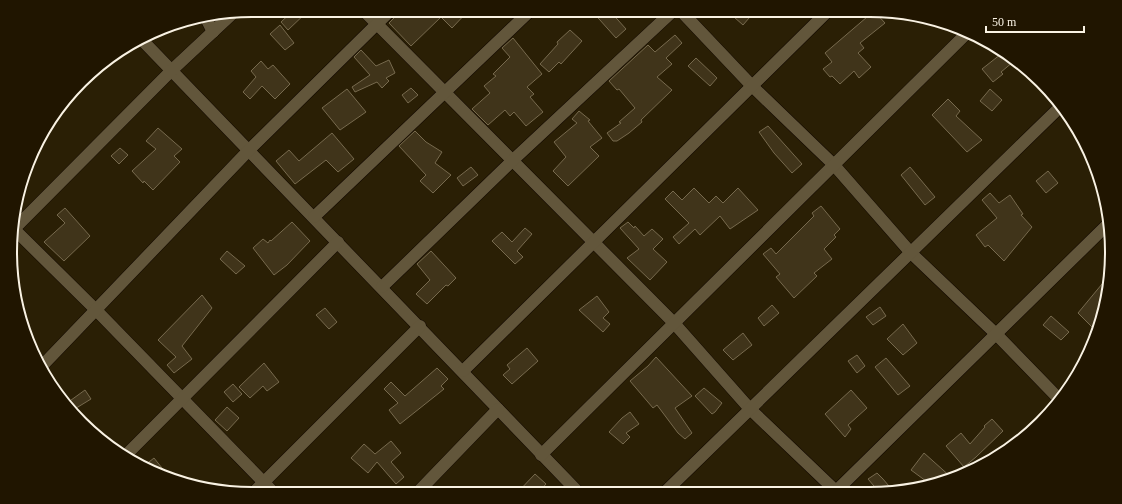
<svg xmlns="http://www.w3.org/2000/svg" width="1122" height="504" font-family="Georgia,serif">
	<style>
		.building { fill: #40341a; stroke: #776a4e }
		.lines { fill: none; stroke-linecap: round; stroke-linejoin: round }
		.street-casing { stroke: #120800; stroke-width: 13 }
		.street { stroke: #62563b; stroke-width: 12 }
		.rim { fill: none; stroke: #f9f2e3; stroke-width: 2 }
	</style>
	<rect width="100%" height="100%" fill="#2a1f05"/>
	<g class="building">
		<path d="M294 10H309L288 30 281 22Z"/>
		<path d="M398 10H469L452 28 441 17 411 46 389 23 397 15Z"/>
		<path d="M591 10H609L626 29 616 38Z"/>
		<path d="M740 10H756L743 25 734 17Z"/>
		<path d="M874 11 885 23 860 43 864 48 858 53 871 67 859 78 854 71 840 84 832 76 830 77 823 69 832 62 825 53Z"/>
		<path d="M280 25 294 43 285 50 270 34Z"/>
		<path d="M570 30 582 41 561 64 559 62 549 72 540 64 558 44 557 42Z"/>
		<path d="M675 35 682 43 666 58 672 64 657 77 672 90 641 120 642 122 629 133 617 141H613L607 133 621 123 619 122 635 108 619 89 617 90 609 81 648 45 655 52Z"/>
		<path d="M513 38 542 74 527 87 534 94 530 97 543 112 526 126 514 112 510 116 505 110 488 125 472 109 490 93 484 86 496 76 493 74 510 57 502 48Z"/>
		<path d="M361 50 376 66 389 60 395 73 386 78 389 81 382 88 377 82 355 92 352 87 370 75 354 57Z"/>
		<path d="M1001 54 1013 62 1001 72 1003 74 993 82 982 69Z"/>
		<path d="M696 58 717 78 710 86 688 66Z"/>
		<path d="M261 61 268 69 273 65 290 84 275 99 262 86 250 99 243 92 256 77 251 71Z"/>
		<path d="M411 88 418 95 408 103 402 95Z"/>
		<path d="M347 89 366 112 340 130 322 108Z"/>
		<path d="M990 89 1002 100 992 111 980 101Z"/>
		<path d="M948 99 960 111 956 116 982 140 967 152 932 115Z"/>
		<path d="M579 111 590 120 588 121 602 138 590 147 599 156 568 186 553 171 566 157 554 142 577 123 572 119Z"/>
		<path d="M768 126 802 164 792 173 774 153 759 132Z"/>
		<path d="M158 128 182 149 174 156 180 162 153 190 144 181 143 183 132 171 156 149 146 141Z"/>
		<path d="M415 131 426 142 442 152 435 163 451 175 433 193 420 181 426 175 399 146Z"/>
		<path d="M332 133 354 159 338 172 326 160 295 184 276 161 289 150 299 161Z"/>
		<path d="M120 148 128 155 119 164 111 156Z"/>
		<path d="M471 167 478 175 463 186 457 178Z"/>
		<path d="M910 167 935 197 925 205 901 175Z"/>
		<path d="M1048 171 1058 183 1046 193 1036 181Z"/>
		<path d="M694 188 709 203 716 196 723 203 738 188 758 210 730 229 720 216 700 235 695 229 679 244 673 237 689 223 665 199 673 191 682 200Z"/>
		<path d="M990 193 999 203 1010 195 1023 214 1021 215 1032 227 1004 261 988 245 985 247 976 235 997 218 982 200Z"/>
		<path d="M821 206 840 229 834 235 836 237 824 249 832 259 814 273 817 276 794 298 776 277 780 274 763 254 771 248 776 254 814 216 812 213Z"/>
		<path d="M65 208 90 236 64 261 44 242 65 223 57 215Z"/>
		<path d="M292 222 310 241 287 265 274 275 253 248 263 239 268 243 270 240 271 241Z"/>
		<path d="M628 222 634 228 635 226 644 236 652 229 663 239 653 249 667 262 650 280 627 258 639 249 620 228Z"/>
		<path d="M525 228 532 234 517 251 523 257 515 264 492 241 502 232 512 242Z"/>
		<path d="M227 251 245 266 236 274 220 259Z"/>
		<path d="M431 251 456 278 448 286 446 285 427 304 416 294 430 280 417 264Z"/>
		<path d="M1107 278 1101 307 1096 331 1078 313Z"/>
		<path d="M202 295 212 308 182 346 192 359 174 373 167 365 176 357 158 340Z"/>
		<path d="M597 296 609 312 603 318 610 324 603 332 579 310Z"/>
		<path d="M772 305 779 313 764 326 758 318Z"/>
		<path d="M880 307 886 316 873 325 866 317Z"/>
		<path d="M325 308 337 322 329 329 316 315Z"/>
		<path d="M1051 316 1069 332 1061 340 1043 325Z"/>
		<path d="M903 324 917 343 903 355 887 339Z"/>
		<path d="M743 333 752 345 733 360 723 350Z"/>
		<path d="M527 348 538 361 512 384 503 375 510 369 507 365Z"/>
		<path d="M857 355 865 366 857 373 848 361Z"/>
		<path d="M656 357 692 396 675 408 692 433 685 439 678 433 657 405 653 408 630 381 648 366Z"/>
		<path d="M886 358 910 386 898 395 875 367Z"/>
		<path d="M264 363 279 382 267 391 263 386 250 398 239 387Z"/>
		<path d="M437 368 448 379 441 386 444 389 400 424 389 410 398 403 384 389 391 382 405 396Z"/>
		<path d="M233 384 242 394 233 402 224 392Z"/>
		<path d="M704 388 722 403 715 412 712 414 695 396Z"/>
		<path d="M85 390 91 399 73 410 67 403Z"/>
		<path d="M851 390 867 408 848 425 851 429 845 437 825 414Z"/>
		<path d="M227 407 239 418 227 431 215 420Z"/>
		<path d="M630 412 639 424 626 433 630 437 623 444 609 432 622 418Z"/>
		<path d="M992 419 1003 431 976 457 964 467 946 446 961 433 970 444 985 427 984 426Z"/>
		<path d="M391 441 401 453 391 462 404 477 396 484 377 462 368 473 351 458 364 444 375 454Z"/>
		<path d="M924 453 952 478 930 484 911 470Z"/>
		<path d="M154 458 170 478 160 476 144 466Z"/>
		<path d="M877 473 883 479 894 492H866L874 486 868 479Z"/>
		<path d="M535 474 546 484 538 493H517Z"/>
	</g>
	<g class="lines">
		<defs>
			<g id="street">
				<path d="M363 10 674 323 750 409 837 492"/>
				<path d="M680 10 752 86 834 165 911 253 996 334 1061 401"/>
				<path d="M206 18 213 32"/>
				<path d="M143 41 579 493"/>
				<path d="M314 217 531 10"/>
				<path d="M15 228 172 70 233 13"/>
				<path d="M15 230 96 310 275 494"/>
				<path d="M382 287 512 161 674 10"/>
				<path d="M40 368 249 150 391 10"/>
				<path d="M463 371 829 10"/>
				<path d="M126 455 338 242"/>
				<path d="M541 455 968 32"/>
				<path d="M835 492 1107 225"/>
				<path d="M417 493 498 409"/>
				<path d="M664 493 1059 108"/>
				<path d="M252 494 420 326"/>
			</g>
		</defs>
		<use href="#street" class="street-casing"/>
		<use href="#street" class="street"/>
	</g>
	<path d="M0 0H1122V504H0ZM252 17H870A235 235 0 0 1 1105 252V252A235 235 0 0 1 870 487H252A235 235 0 0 1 17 252V252A235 235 0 0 1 252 17Z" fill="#201500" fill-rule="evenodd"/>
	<path class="rim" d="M252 17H870A235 235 0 0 1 1105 252V252A235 235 0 0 1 870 487H252A235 235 0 0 1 17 252V252A235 235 0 0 1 252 17Z"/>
	<path d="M986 26v6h98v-6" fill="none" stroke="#f9f2e3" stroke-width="2"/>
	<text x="992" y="26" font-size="12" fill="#f9f2e3" stroke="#201500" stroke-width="3" paint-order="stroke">50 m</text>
</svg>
